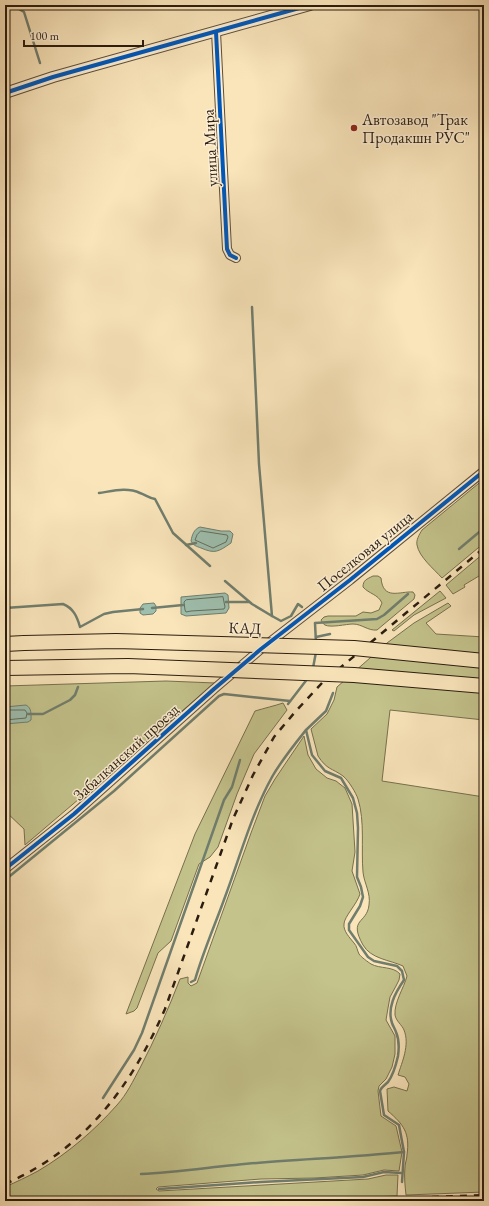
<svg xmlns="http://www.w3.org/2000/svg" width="489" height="1206" font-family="'EB Garamond',serif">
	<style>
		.green { fill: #c4c38c; stroke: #77704e }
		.water { fill: #9ebfae; stroke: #707e6e }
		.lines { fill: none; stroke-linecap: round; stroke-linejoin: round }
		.shore { stroke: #646e5e; stroke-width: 1 }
		.stream { stroke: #707e6e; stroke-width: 2.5 }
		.minor-casing { stroke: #5e4e3a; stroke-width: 10 }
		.tertiary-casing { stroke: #5e4e3a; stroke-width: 12 }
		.motorway-casing { stroke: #2a1c0f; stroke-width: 16 }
		.minor { stroke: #fceed3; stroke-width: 8 }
		.tertiary { stroke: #fceed3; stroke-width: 10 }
		.motorway { stroke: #fae5bb; stroke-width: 14 }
		.rail { stroke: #2a1c0f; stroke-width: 2.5; stroke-dasharray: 7 7; stroke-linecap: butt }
		.motorway-bridge-casing { stroke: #2a1c0f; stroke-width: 16; stroke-linecap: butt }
		.motorway-bridge { stroke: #fae5bb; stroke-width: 14 }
		.cycleway-casing { stroke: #fceed3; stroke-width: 6 }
		.cycleway { stroke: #0057b8; stroke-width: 4 }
		.poi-dot { fill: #8f2418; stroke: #fceed3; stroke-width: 1.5 }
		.labels { text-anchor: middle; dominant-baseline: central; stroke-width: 3; stroke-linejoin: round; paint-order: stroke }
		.poi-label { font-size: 16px; fill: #2a1c0f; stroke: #fceed3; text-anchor: start }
		.street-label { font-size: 16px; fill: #2a1c0f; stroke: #fceed3 }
	</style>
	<rect width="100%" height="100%" fill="#fae5bb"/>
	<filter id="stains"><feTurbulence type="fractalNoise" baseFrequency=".005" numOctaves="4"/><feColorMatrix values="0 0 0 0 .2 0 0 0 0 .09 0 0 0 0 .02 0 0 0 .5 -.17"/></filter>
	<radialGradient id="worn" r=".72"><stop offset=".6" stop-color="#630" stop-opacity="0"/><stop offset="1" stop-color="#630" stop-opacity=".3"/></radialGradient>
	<g class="green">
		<path d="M484 479V543L442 578C434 569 419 557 417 545 416 540 419 535 422 530Z"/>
		<path d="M484 553V573L464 585 465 587 453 594 446 585Z"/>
		<path d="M373 576H378L381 578C383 601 400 591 413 592L415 595 414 599 377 630C368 631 362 624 353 624 346 624 331 628 325 625 323 624 322 622 321 620L324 617 328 616H356L363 612 371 613 379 610 382 603C378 594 369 594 363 587 363 580 367 579 373 576Z"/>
		<path d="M440 591 446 598 414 615 394 631 392 630Z"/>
		<path d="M448 603 451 606 426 623 436 634 484 637V720L390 710 382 781 484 797V1192L406 1195C405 1186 404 1176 405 1167 405 1163 407 1159 407 1155 410 1133 404 1125 388 1111L387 1089 394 1087 407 1091 409 1084 405 1077 398 1075C402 1062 410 1045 404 1030 402 1025 396 1021 395 1015 394 1002 404 988 407 976L403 966C390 960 371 959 363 945 348 918 367 924 369 905 371 893 364 883 363 872 361 849 365 821 358 799 356 793 349 781 343 776 332 768 327 770 318 756L311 729 327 714 334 700 337 687 387 643 414 623Z"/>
		<path d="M166 681 215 683 25 845 24 829 5 811V686Z"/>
		<path d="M283 703 287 710 254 754 237 794 218 847 210 857 199 864 171 941 158 953 137 1008 134 1011 126 1014 195 834 255 711C265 708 274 706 283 703Z"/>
		<path d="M304 736 308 755 316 769 327 778 336 781 345 788 352 804 355 852 352 871 360 894C357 904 344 917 344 924 343 931 350 938 354 943 357 946 357 950 359 954 361 957 368 962 371 964 380 969 393 966 400 974L399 980 396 986 390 997 388 1008 386 1020 395 1036V1054L392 1067 386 1079 379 1086 378 1091 381 1116 396 1126 402 1152 399 1171 384 1170 363 1175 315 1178 261 1179 158 1187 156 1189 159 1191 368 1179 386 1175H398L397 1196 256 1201H5V1187C16 1182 27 1177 38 1171 67 1154 95 1130 117 1105 127 1094 133 1081 140 1068 155 1039 168 1010 180 979L188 977V983L191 986 197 983 251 833 265 796 275 779Z"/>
	</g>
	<g class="water">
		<path d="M200 527 221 531H230L233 534 231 543C218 552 215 554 201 548 196 546 194 546 191 541 192 535 194 529 200 527Z"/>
		<path d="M225 593 228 595 229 608 226 613 186 616 181 614V597Z"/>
		<path d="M154 603 156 606V611L153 614 143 615 140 613V608L143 604Z"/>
		<path d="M26 705C32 708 31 715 31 720L28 722 5 724V707Z"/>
	</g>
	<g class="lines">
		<g class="shore">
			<path d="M201 531 227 535 228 537 226 542 213 548 195 540 197 535Z"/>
			<path d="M223 597 225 607 224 609 191 611 186 612 185 610 184 602 186 600Z"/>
			<path d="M5 710H25L27 713 26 718 5 720"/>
		</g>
		<g class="stream">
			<path d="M12 5 24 12 40 63"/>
			<path d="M99 493C113 491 127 487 140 493 146 495 149 498 155 499L173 533 210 566"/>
			<path d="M186 545 196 543"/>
			<path d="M459 549 484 528"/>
			<path d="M225 581 252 604 272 616 259 464 252 307"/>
			<path d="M226 602H249"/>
			<path d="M5 608 63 604C73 608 77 616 80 627L104 614 113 612 143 609"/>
			<path d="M152 608 183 605"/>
			<path d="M272 616 281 621 291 616 298 604 302 607"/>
			<path d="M316 637 330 634"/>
			<path d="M316 643 315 623 377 619 384 615 408 594"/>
			<path d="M313 668 316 652"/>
			<path d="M333 693 326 711 306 730 312 755 325 771 341 778 353 798 357 813 358 828 357 877 361 887 363 897 360 906 349 924V930L368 957 374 961 397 966 402 971 404 980C395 993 387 1008 392 1023 393 1026 395 1029 396 1032 399 1039 399 1049 398 1056 396 1065 393 1075 388 1082 385 1085 381 1087 380 1091L384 1115 399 1125 404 1152 402 1182"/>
			<path d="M288 704 308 678"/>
			<path d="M28 714H43L70 700 75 695 78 687"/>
			<path d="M5 880 114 791 219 696 224 694 290 701"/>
			<path d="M191 982 195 980C203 952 215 925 225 897 240 857 251 815 272 777 281 761 294 745 306 730"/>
			<path d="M103 1098 134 1050 142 1033 224 800 232 787 240 760"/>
			<path d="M141 1174C180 1172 218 1166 257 1163 306 1159 355 1157 404 1152"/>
			<path d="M159 1189 261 1182 363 1177 384 1172 401 1173"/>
		</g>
		<defs>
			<g id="minor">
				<path d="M216 32 227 249 230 255 236 258"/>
				<path d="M5 869 74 814 214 689 261 649 350 580 484 471"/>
			</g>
			<path id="tertiary" d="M5 93 53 77 310 5"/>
			<path id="motorway" d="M5 644 24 643"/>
		</defs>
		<use href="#minor" class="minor-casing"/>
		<use href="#tertiary" class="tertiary-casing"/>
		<use href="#motorway" class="motorway-casing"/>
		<use href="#minor" class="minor"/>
		<use href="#tertiary" class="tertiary"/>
		<use href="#motorway" class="motorway"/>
		<g class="rail">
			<path d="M5 1184C85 1149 131 1087 165 1009L233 819 253 775 274 737 295 712 322 683 484 548"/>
			<path d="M334 1201 484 1195"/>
		</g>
		<defs>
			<g id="motorway-bridge">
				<path d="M24 643 116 641 354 648 484 661"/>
				<path d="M5 668 128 666 354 675 484 686"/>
			</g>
		</defs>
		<use href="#motorway-bridge" class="motorway-bridge-casing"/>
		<use href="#motorway-bridge" class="motorway-bridge"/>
		<defs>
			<g id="cycleway">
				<path d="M216 32 227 249 230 255 236 258"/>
				<path d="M5 93 53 77 310 5"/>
				<path d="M5 869 74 814 214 689 261 649 350 580 484 471"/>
			</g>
		</defs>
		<use href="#cycleway" class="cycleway-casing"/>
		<use href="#cycleway" class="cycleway"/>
	</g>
	<circle class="poi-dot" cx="354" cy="128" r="4"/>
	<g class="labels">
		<g class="poi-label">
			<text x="362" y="119">Автозавод "Трак<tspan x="362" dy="18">Продакшн РУС"</tspan></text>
		</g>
		<g class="street-label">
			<text transform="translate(210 148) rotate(-93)">улица Мира</text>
			<text transform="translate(365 551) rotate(-39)">Поселковая улица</text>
			<text transform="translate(245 628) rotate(2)">КАД</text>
			<text transform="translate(126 752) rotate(-42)">Забалканский проезд</text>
		</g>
	</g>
	<rect width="489" height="1206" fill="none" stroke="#fae5bb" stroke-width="20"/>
	<rect x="6" y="6" width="477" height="1194" fill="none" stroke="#2a1c0f" stroke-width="2"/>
	<rect x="10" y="10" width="469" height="1186" fill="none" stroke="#2a1c0f"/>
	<path d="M24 40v6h119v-6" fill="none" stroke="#2a1c0f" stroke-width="2"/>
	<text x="30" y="40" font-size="12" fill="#2a1c0f" stroke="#fceed3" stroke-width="3" paint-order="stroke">100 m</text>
	<rect width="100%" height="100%" filter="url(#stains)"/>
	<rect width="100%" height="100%" fill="url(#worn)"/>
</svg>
